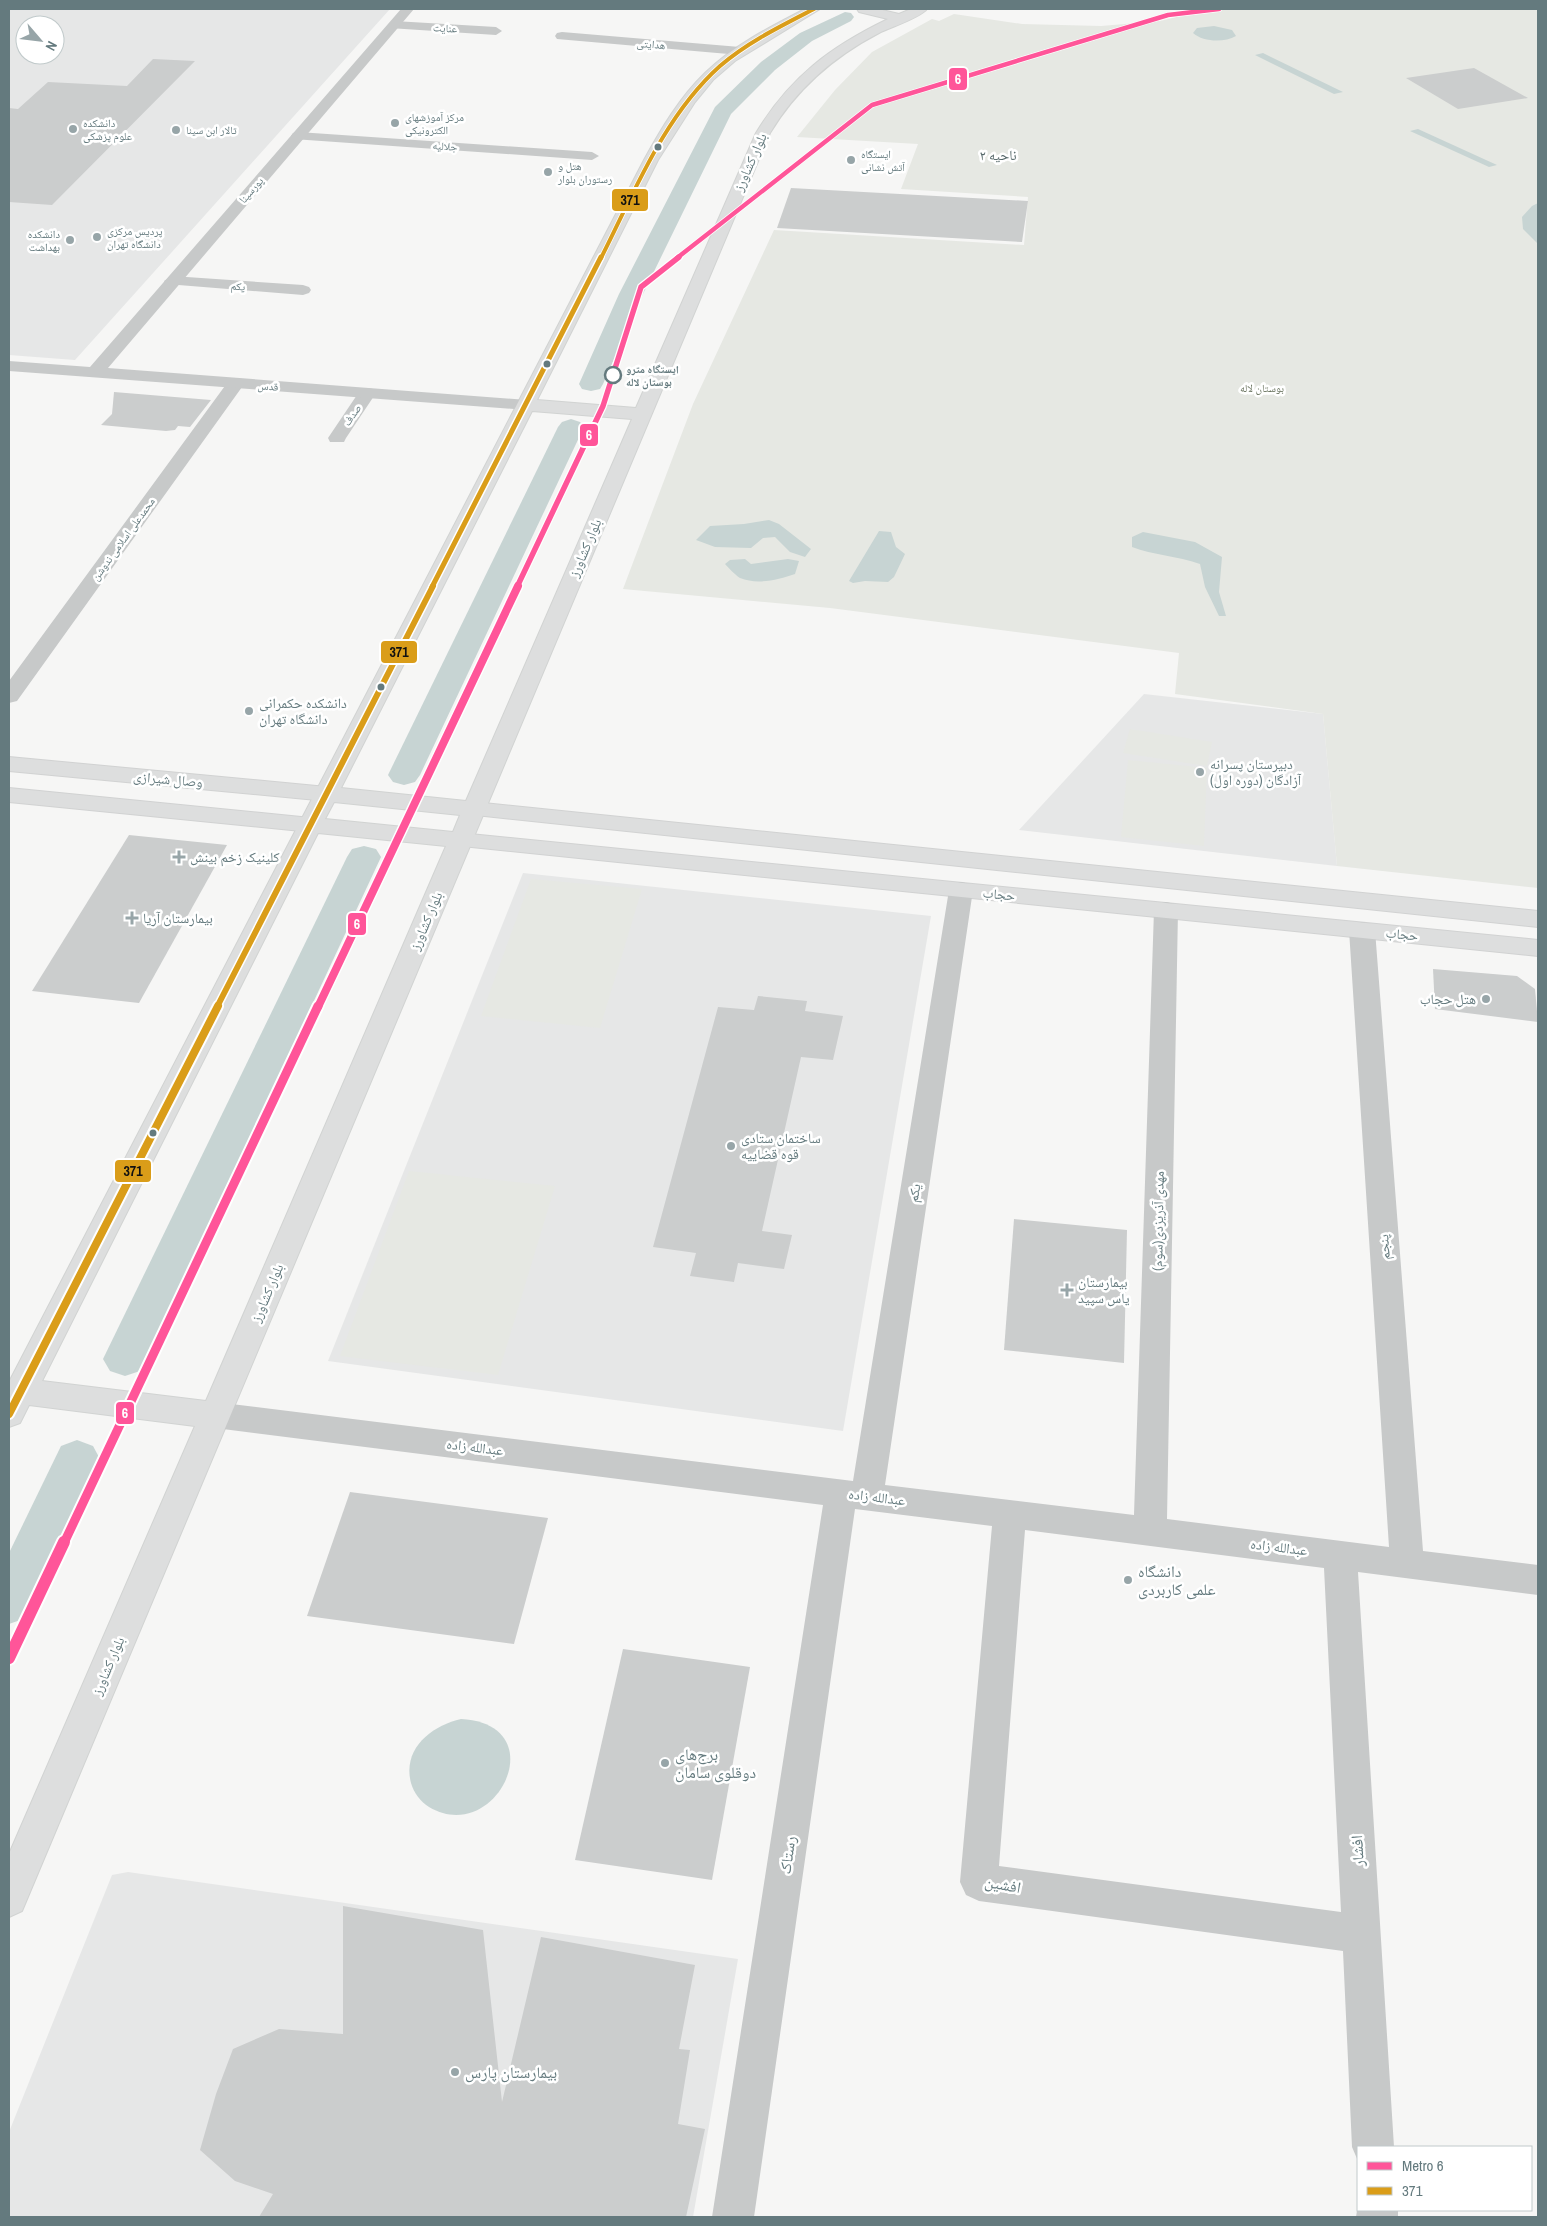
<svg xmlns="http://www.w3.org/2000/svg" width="1547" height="2226" font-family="'Archivo Narrow','Noto Naskh Arabic',sans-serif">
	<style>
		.built { fill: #e6e7e7; fill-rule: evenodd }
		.green { fill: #e6e8e3 }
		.water { fill: #c7d4d3 }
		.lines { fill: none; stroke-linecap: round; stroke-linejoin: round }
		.canal { fill: #c7d4d3; fill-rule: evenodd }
		.building { fill: #cbcdcd }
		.secondary-casing { stroke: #d1d2d2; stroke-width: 2 }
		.primary-casing { stroke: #d1d3d2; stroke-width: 2 }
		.minor { fill: #c7c9c9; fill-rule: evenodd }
		.tertiary { fill: #c7c9c9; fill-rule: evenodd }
		.secondary { fill: #dddede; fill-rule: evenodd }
		.primary { fill: #dddede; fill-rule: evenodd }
		.bus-1-far3-casing { stroke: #fff; stroke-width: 5.5 }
		.bus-1-far2-casing { stroke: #fff; stroke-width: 8 }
		.bus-1-far1-casing { stroke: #fff; stroke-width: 9 }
		.bus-1-casing { stroke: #fff; stroke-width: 12 }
		.bus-1-far3 { stroke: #da9d19; stroke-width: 4 }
		.bus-1-far2 { stroke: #da9d19; stroke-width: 5 }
		.bus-1-far1 { stroke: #da9d19; stroke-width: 6 }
		.bus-1 { stroke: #da9d19; stroke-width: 8 }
		.metro-1-far4-casing { stroke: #fff; stroke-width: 6 }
		.metro-1-far3-casing { stroke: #fff; stroke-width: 8 }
		.metro-1-far2-casing { stroke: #fff; stroke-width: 11 }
		.metro-1-far1-casing { stroke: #fff; stroke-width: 13 }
		.metro-1-casing { stroke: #fff; stroke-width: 16 }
		.metro-1-far4 { stroke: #f59; stroke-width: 4.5 }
		.metro-1-far3 { stroke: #f59; stroke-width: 5.5 }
		.metro-1-far2 { stroke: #f59; stroke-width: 8 }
		.metro-1-far1 { stroke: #f59; stroke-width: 9 }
		.metro-1 { stroke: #f59; stroke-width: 12 }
		.poi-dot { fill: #97a5a8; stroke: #fff; stroke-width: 2 }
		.bus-dot { fill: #647a7e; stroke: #fff; stroke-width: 2 }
		.stop-dot { fill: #fff; stroke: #647a7e; stroke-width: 2.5 }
		.labels { text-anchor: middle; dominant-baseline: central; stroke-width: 5; stroke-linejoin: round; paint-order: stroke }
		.far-street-label { font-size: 11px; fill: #647a7e; stroke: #fff }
		.far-poi-label { font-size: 11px; fill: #647a7e; stroke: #fff; text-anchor: start }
		.far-stop-label { font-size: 11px; font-weight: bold; fill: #647a7e; stroke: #fff; text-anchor: start }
		.far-park-label { font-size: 11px; fill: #6c7662; stroke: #fff }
		.far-quarter-label { font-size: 14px; fill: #556769; stroke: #fff }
		.street-label { font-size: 14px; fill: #647a7e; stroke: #fff }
		.poi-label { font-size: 14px; fill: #647a7e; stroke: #fff; text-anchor: start }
		.near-poi-label { font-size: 16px; fill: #647a7e; stroke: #fff; text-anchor: start }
		.near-street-label { font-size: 16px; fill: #647a7e; stroke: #fff }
		.line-badge { stroke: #fff; stroke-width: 2 }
		.badge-label { font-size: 14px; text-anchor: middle; font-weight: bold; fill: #fff }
		.pale-badge-label { font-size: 14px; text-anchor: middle; font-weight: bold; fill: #111 }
	</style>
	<rect width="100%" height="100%" fill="#f6f6f5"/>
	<g class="built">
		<path d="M9 9H390L75 360 9 355ZM25 25H55V55H25Z"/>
		<path d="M1144 694 1323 714 1337 866 1019 830Z"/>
		<path d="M523 873 931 916 843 1431 328 1361Z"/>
		<path d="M128 1872 738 1959 693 2217H9V2132L112 1875Z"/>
	</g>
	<g class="green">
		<path d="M1209 9H1538V888L1337 866 1323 714 1175 694 1179 653 830 608 623 589 693 404 774 230 1024 245 1028 197 901 189 918 144 797 137 835 90 872 52 932 19 939 21 954 14 1022 24 1101 26 1160 21Z"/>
		<path d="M1130 729 1212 742 1207 766 1123 753Z"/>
		<path d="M1128 760 1207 768 1204 846 1121 837Z"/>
		<path d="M531 879 642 889 600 1028 481 1016Z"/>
		<path d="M409 1171 555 1186 498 1375 340 1356Z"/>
	</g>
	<g class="water">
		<path d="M1214 26 1232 30 1236 36C1224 43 1203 42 1193 33L1197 28Z"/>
		<path d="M1263 53 1343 92 1334 94 1255 55Z"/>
		<path d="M1418 129 1497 165 1489 167 1410 131Z"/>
		<path d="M1538 203V244L1523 229 1522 217 1532 206Z"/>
		<path d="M769 520 779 524 811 549 805 557 790 552 775 537 763 538 751 548 715 547 696 540 710 526 744 524Z"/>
		<path d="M879 531 891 532 896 547 905 554 894 577 888 582 865 581 853 583 849 581Z"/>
		<path d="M1143 532 1195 542 1222 557 1219 592 1226 616H1219L1205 587 1200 564C1177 556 1153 555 1132 547V537Z"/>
		<path d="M745 559 751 564 788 559 799 561 795 574C778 580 757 585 740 578 735 575 729 568 725 564L730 560Z"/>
		<path d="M461 1719C556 1724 496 1847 429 1807 420 1801 414 1793 411 1783 402 1749 431 1726 461 1719Z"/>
	</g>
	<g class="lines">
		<g class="canal">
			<path d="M845 12 851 13 854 17 851 21 812 41 775 70 731 114 643 294 603 384 600 389 591 391 582 389 579 384 619 294 715 107 761 62 800 33Z"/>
			<path d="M571 419 580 422 584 427 420 775 415 782 404 785 393 782 388 775 558 427 562 422Z"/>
			<path d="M364 846 376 849 381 857 147 1359 140 1371 125 1376 110 1371 103 1359 347 857 352 849Z"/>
			<path d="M77 1440 93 1446 100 1459 26 1618 9 1624V1553L61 1446Z"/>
		</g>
	</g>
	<g class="building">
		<path d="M153 59 195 61 52 205 9 202V108L18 109 48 82 127 86Z"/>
		<path d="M1474 68 1528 98 1458 109 1406 78Z"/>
		<path d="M791 188 1028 201 1022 242 777 228Z"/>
		<path d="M114 392 211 400 190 427 178 426 175 430 166 431 101 425 112 414Z"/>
		<path d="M129 835 227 845 139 1003 32 991Z"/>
		<path d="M1433 969 1517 976 1535 989 1538 1022 1435 1009Z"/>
		<path d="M758 996 807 1001 805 1011 843 1016 833 1060 801 1057 762 1231 792 1235 784 1269 738 1263 734 1282 690 1276 696 1253 653 1247 718 1007 754 1010Z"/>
		<path d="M1014 1219 1127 1230 1124 1363 1004 1350Z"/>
		<path d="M350 1492 548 1518 514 1644 307 1616Z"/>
		<path d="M623 1649 750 1667 712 1880 575 1860Z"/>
		<path d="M343 1906 483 1930 502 2102 541 1937 695 1965 679 2049 690 2050 678 2124 705 2129 686 2217H259L273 2194 235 2181 200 2150 216 2094 233 2049 279 2029 343 2034Z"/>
	</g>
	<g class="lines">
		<defs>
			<g id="secondary">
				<path d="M9 757 327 787 335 789 339 794 335 799 327 801 9 771Z"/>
				<path d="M9 788 311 818 319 820 323 825 319 830 311 832 9 802Z"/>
				<path d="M474 802 1538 911V927L466 814 462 809 466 804Z"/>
				<path d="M460 833 1538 940V956L452 845 448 840 452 835Z"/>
			</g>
			<path id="primary" d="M805 9H820L735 61 713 80 695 102 658 160 537 400 636 408 756 133C790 77 830 47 888 19L859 12 857 9H878L899 14 911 9H927C920 18 891 27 879 33 833 57 797 88 770 133L22 1911 9 1917V1854L195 1426 29 1405 20 1423 9 1427V1382L644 160C661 129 680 97 705 73 734 45 770 27 805 9ZM532 411 632 419 466 801 341 788ZM334 802 460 815 453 832 325 819ZM318 833 446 846 206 1401 42 1381Z"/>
		</defs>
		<use href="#secondary" class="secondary-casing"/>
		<use href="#primary" class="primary-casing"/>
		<g class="minor">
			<path d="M394 21 496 27 502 31 496 35 389 28 388 25Z"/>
			<path d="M562 32 740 47 747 51 740 55 557 39 555 36 557 33Z"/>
			<path d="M298 132 592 152 599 156 592 160 293 139 291 136 293 133Z"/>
			<path d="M172 276 303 285 309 287 311 290 309 293 303 295 166 284 164 281Z"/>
			<path d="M236 378 242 379 245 383 242 387 17 701 9 703V681L230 379Z"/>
			<path d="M367 388 373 389 376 393 346 438 344 442H330L328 438 361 389Z"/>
			<path d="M961 882 970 884 973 890 885 1485 1134 1515 1154 910 1157 904 1166 902 1175 904 1178 910 1167 1519 1389 1547 1349 930 1353 924 1362 922 1371 924 1375 930 1423 1551 1538 1565V1595L1358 1572 1394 2147H1358V2161L1352 2147 1343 1951 979 1901 966 1895 960 1882 992 1526 855 1509 754 2217H712L823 1505 215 1428 204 1424 199 1415 204 1406 215 1402 853 1481 949 890 952 884ZM1025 1530 1324 1568 1341 1912 999 1866Z"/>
			<path d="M1358 2204V2210H1398V2217H1356Z"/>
		</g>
		<path class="tertiary" d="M401 9H414L108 368 527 400 533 401 536 405 533 409 527 410 9 371V361L90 367Z"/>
		<use href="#secondary" class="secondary"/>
		<use href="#primary" class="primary"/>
		<defs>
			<path id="bus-1-far3" d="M601 258C634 193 664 116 720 66 748 42 781 26 814 9"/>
			<path id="bus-1-far2" d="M432 587 601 257"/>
			<path id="bus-1-far1" d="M217 1007 433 586"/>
			<path id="bus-1" d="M9 1414 218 1006"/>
		</defs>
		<use href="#bus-1-far3" class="bus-1-far3-casing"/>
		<use href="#bus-1-far2" class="bus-1-far2-casing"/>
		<use href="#bus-1-far1" class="bus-1-far1-casing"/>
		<use href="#bus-1" class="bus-1-casing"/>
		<use href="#bus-1-far3" class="bus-1-far3"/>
		<use href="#bus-1-far2" class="bus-1-far2"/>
		<use href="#bus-1-far1" class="bus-1-far1"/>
		<use href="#bus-1" class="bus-1"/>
		<defs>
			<path id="metro-1-far4" d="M677 258 872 105 1168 15 1219 9"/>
			<path id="metro-1-far3" d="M517 587 603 406 641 287 679 257"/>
			<path id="metro-1-far2" d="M318 1007 518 586"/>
			<path id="metro-1-far1" d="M64 1543 318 1006"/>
			<path id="metro-1" d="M9 1658 64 1542"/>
		</defs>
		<use href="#metro-1-far4" class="metro-1-far4-casing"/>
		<use href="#metro-1-far3" class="metro-1-far3-casing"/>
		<use href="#metro-1-far2" class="metro-1-far2-casing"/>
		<use href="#metro-1-far1" class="metro-1-far1-casing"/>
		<use href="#metro-1" class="metro-1-casing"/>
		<use href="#metro-1-far4" class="metro-1-far4"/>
		<use href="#metro-1-far3" class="metro-1-far3"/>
		<use href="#metro-1-far2" class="metro-1-far2"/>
		<use href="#metro-1-far1" class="metro-1-far1"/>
		<use href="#metro-1" class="metro-1"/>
	</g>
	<g class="poi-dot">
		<circle cx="395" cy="123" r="5"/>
		<circle cx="73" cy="129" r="5"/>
		<circle cx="176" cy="130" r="5"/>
		<circle cx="851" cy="160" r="5"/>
		<circle cx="548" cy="172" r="5"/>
		<circle cx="97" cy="237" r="5"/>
		<circle cx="70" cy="240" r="5"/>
		<circle cx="249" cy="711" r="5"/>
		<circle cx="1200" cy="772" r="5"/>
		<path d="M176.5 849.5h5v5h5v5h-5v5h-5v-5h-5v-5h5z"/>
		<path d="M129.5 910.5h5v5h5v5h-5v5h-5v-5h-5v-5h5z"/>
		<circle cx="1486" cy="999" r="5"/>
		<circle cx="731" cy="1146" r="5"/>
		<path d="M1064.5 1282.5h5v5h5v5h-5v5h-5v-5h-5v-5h5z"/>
		<circle cx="1128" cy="1580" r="5"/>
		<circle cx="665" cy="1763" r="5"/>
		<circle cx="455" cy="2072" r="5"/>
	</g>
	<g class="bus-dot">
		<circle cx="658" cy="147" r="4.5"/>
		<circle cx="547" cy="364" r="4.5"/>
		<circle cx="381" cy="687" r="4.5"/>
		<circle cx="153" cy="1133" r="4.5"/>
	</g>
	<circle class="stop-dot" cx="613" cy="375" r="8"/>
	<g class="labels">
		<g class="far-street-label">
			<text transform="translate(445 28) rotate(3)">عنایت</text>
			<text transform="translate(651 44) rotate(5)">هدایتی</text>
			<text transform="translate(445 146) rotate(4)">جلالیه</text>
			<text transform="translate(251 190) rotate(-49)">پورسینا</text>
			<text transform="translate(238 286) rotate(4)">یکم</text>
			<text transform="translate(268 386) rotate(4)">قدس</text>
			<text transform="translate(352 415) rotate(-56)">صدف</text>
			<text transform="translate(123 539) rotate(-54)">محمدعلی اسلامی ندوشن</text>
		</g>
		<g class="far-poi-label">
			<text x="405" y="117">مرکز آموزشهای<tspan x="405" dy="13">الکترونیکی</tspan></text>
			<text x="83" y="123">دانشکده<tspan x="83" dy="13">علوم پزشکی</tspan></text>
			<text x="186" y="130">تالار ابن سینا</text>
			<text x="861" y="154">ایستگاه<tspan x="861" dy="13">آتش نشانی</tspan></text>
			<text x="558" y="166">هتل و<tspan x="558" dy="13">رستوران بلوار</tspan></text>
			<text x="107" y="231">پردیس مرکزی<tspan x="107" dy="13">دانشگاه‌ تهران</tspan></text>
			<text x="60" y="234" text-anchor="end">دانشکده<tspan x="60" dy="13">بهداشت</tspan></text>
		</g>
		<g class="far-stop-label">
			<text x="626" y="369">ایستگاه مترو<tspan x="626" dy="13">بوستان لاله</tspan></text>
		</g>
		<g class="far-park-label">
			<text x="1262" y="388">بوستان لاله</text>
		</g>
		<g class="far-quarter-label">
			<text x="998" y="155">ناحیه ۲</text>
		</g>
		<g class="street-label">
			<text transform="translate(750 162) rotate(-66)">بلوار کشاورز</text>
			<text transform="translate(585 548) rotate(-67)">بلوار کشاورز</text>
			<text transform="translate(168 779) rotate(5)">وصال شیرازی</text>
			<text transform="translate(999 894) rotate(6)">حجاب</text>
			<text transform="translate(426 921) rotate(-67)">بلوار کشاورز</text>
			<text transform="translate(1402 934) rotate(6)">حجاب</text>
			<text transform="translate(914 1193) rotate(-81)">یکم</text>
			<text transform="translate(1158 1221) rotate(-89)">مهدی آذریزدی(سوم)</text>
			<text transform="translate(1384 1247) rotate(-94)">پنجم</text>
			<text transform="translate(267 1293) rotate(-67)">بلوار کشاورز</text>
			<text transform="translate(475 1447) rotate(7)">عبدالله زاده</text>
			<text transform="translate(877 1497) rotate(7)">عبدالله زاده</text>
			<text transform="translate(1279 1547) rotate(7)">عبدالله زاده</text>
			<text transform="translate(108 1666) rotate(-67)">بلوار کشاورز</text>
		</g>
		<g class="poi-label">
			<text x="259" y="703">دانشکده حکمرانی<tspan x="259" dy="16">دانشگاه تهران</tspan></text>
			<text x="1210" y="764">دبيرستان پسرانه<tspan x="1210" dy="16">آزادگان (دوره اول)</tspan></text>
			<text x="190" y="857">کلینیک زخم بینش</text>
			<text x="143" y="918">بیمارستان آریا</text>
			<text x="1476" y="999" text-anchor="end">هتل حجاب</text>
			<text x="741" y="1138">ساختمان ستادی<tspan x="741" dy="16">قوه قضاییه</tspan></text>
			<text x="1078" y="1282">بیمارستان<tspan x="1078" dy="16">یاس سپید</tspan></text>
		</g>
		<g class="near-poi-label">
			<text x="1138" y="1571">دانشگاه<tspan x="1138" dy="18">علمی کاربردی</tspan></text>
			<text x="675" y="1754">برج‌های<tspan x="675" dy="18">دوقلوی سامان</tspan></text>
			<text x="465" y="2072">بیمارستان پارس</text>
		</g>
		<g class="near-street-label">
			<text transform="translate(1357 1851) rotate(-93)">افشار</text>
			<text transform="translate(787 1855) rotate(-82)">رستاک</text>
			<text transform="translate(1003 1884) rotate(11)">افشین</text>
		</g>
	</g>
	<g class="line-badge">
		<rect x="948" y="67" width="20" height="24" rx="5" fill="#f59"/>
		<rect x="611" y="188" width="38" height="24" rx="5" fill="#da9d19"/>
		<rect x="579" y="423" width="20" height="24" rx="5" fill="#f59"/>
		<rect x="380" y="640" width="38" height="24" rx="5" fill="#da9d19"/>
		<rect x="347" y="912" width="20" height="24" rx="5" fill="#f59"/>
		<rect x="114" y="1159" width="38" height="24" rx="5" fill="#da9d19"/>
		<rect x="115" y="1401" width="20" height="24" rx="5" fill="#f59"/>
	</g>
	<g class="badge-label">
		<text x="958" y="84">6</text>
		<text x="589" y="440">6</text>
		<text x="357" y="929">6</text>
		<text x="125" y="1418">6</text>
	</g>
	<g class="pale-badge-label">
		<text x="630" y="205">371</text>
		<text x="399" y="657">371</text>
		<text x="133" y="1176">371</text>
	</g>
	<rect width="1547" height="2226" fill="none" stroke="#647a7e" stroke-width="20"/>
	<rect x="1357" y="2146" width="175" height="65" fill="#ffffff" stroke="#c1cacb"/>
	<rect x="1367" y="2162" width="25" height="8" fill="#ff5599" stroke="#c1cacb"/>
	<text x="1402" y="2171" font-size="15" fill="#647a7e">Metro 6</text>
	<rect x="1367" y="2187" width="25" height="8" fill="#da9d19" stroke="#c1cacb"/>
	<text x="1402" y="2196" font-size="15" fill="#647a7e">371</text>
	<g transform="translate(40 40) rotate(118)"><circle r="24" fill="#ffffff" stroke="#c1cacb"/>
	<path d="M0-4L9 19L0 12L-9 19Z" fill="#97a5a8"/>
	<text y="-8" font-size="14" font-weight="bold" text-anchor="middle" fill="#647a7e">N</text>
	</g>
</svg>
